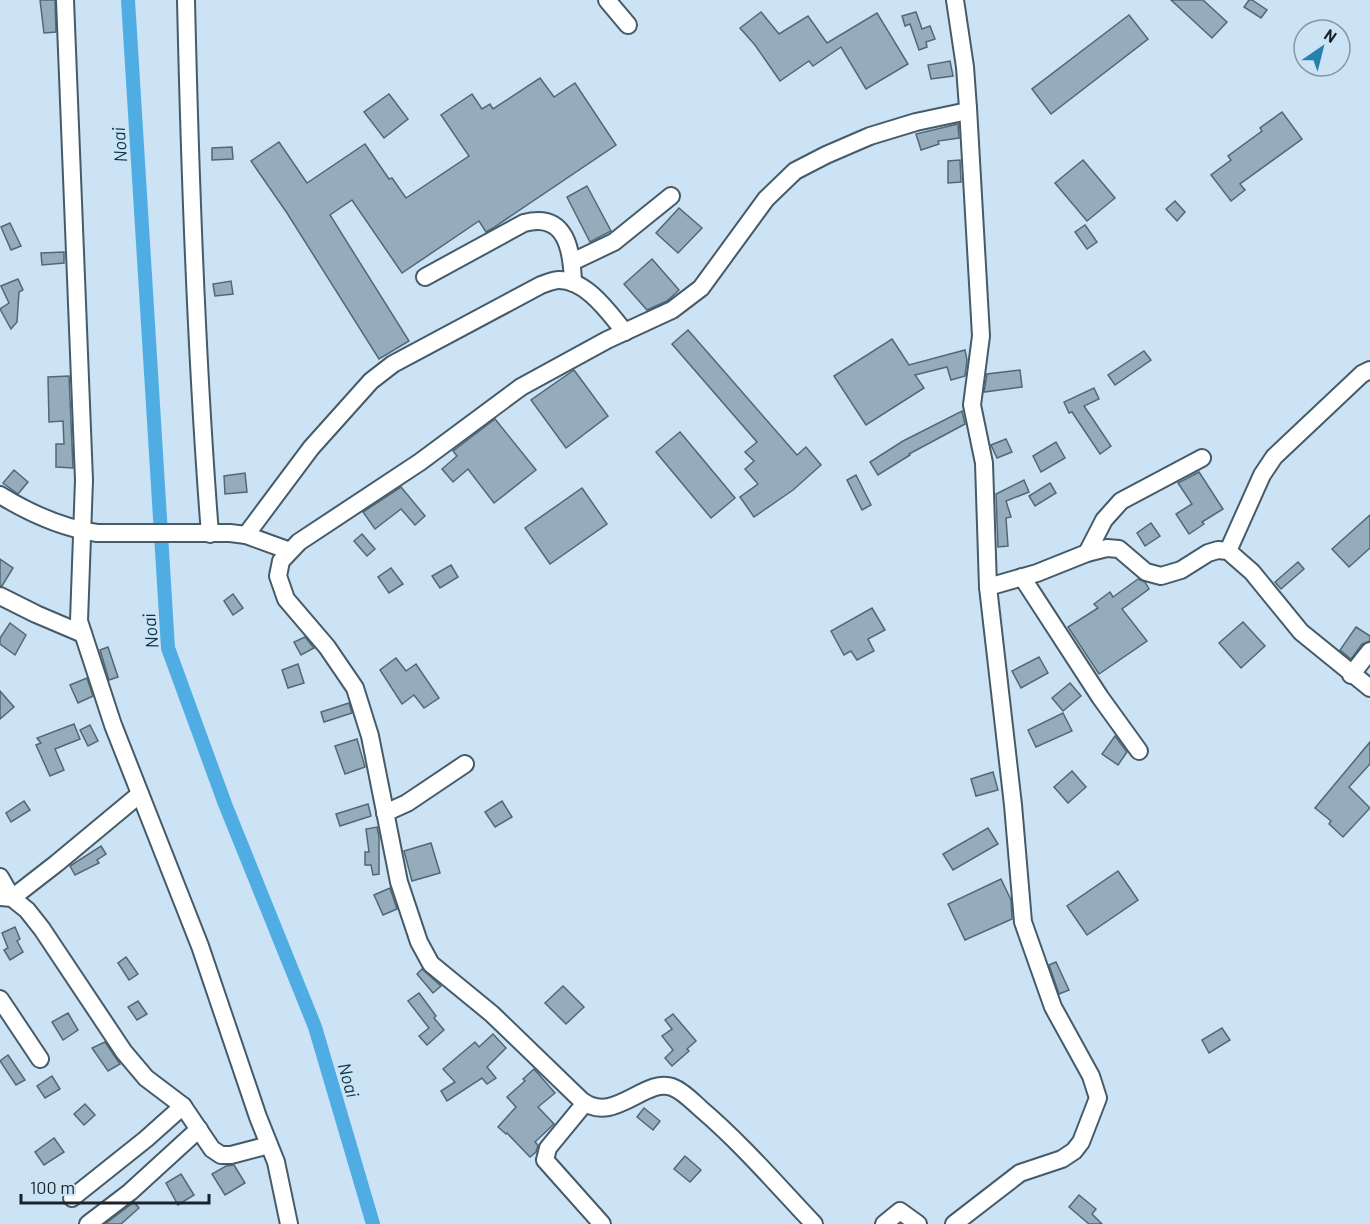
<svg xmlns="http://www.w3.org/2000/svg" width="1370" height="1224" font-family="Barlow,sans-serif">
	<style>
		.lines { fill: none; stroke-linecap: round; stroke-linejoin: round }
		.canal { stroke: #50ade3; stroke-width: 14 }
		.building { fill: #95acbc; stroke: #526876; stroke-width: 1.5 }
		.minor-casing { stroke: #465b69; stroke-width: 20 }
		.minor { stroke: #fff; stroke-width: 16 }
		.labels { text-anchor: middle; dominant-baseline: central; stroke-width: 4.5; stroke-linejoin: round; paint-order: stroke }
		.water-label { font-size: 18px; font-style: italic; fill: #093349; stroke: #cbe3f4 }
	</style>
	<rect width="100%" height="100%" fill="#cbe3f4"/>
	<g class="lines">
		<path class="canal" d="M128 0 168 648 225 804 315 1027 373 1224"/>
	</g>
	<g class="building">
		<path d="M40 0H55L56 32 44 33Z"/>
		<path d="M1171 0H1203L1227 22 1212 38Z"/>
		<path d="M1249 0H1252L1267 10 1261 18 1244 7Z"/>
		<path d="M761 12 779 34 808 16 827 43 877 13 908 64 866 89 841 47 813 66 809 61 780 81 755 45 740 28Z"/>
		<path d="M916 12 922 29 930 26 935 39 926 42 927 47 919 50 910 24 905 26 902 16Z"/>
		<path d="M1129 15 1148 39 1051 114 1032 89Z"/>
		<path d="M950 61 953 76 931 79 928 65Z"/>
		<path d="M540 78 554 97 575 83 616 145 493 228 486 232 479 221 402 273 352 200 330 215 409 341 379 359 287 213 251 161 279 142 307 183 365 144 389 179 392 178 406 198 469 156 441 115 472 94 482 109 490 104 493 109Z"/>
		<path d="M389 94 408 119 384 138 364 112Z"/>
		<path d="M1282 112 1302 139 1240 184 1245 190 1231 201 1211 175 1231 160 1228 156 1262 131 1260 128Z"/>
		<path d="M958 124 959 138 938 141 939 144 921 150 916 134Z"/>
		<path d="M232 147 233 159 212 160V148Z"/>
		<path d="M960 160 961 182 948 183V161Z"/>
		<path d="M1083 160 1115 198 1087 221 1055 183Z"/>
		<path d="M587 186 611 231 590 242 567 197Z"/>
		<path d="M1175 201 1185 212 1177 221 1166 209Z"/>
		<path d="M679 208 702 228 678 253 656 233Z"/>
		<path d="M10 223 21 246 11 250 1 227Z"/>
		<path d="M1085 225 1097 242 1087 249 1075 232Z"/>
		<path d="M64 252V263L42 265 41 253Z"/>
		<path d="M652 259 679 290 667 301 647 310 624 284Z"/>
		<path d="M18 279 23 290 19 292 17 322 11 329 0 309 9 303 1 286Z"/>
		<path d="M231 281 233 294 215 296 213 284Z"/>
		<path d="M688 330 797 455 806 447 821 465 793 490 754 517 740 497 758 484 745 469 754 461 745 452 757 442 672 344Z"/>
		<path d="M892 339 909 365 965 350 967 360 965 376 951 380 947 367 915 375 924 388 866 425 834 376Z"/>
		<path d="M1144 351 1151 360 1115 385 1108 375Z"/>
		<path d="M574 370 608 416 566 448 531 400Z"/>
		<path d="M1020 370 1022 387 984 392 987 374Z"/>
		<path d="M69 376 73 468 56 467V444H64L63 421 49 422 48 377Z"/>
		<path d="M1094 388 1099 399 1084 406 1111 446 1100 454 1072 412 1069 413 1064 402Z"/>
		<path d="M962 411 965 424 909 454 910 455 878 475 870 462 903 441Z"/>
		<path d="M495 419 536 470 494 503 468 469 453 482 442 469 457 456 453 451Z"/>
		<path d="M680 432 735 498 711 518 656 452Z"/>
		<path d="M1006 439 1012 452 997 458 991 445Z"/>
		<path d="M1056 442 1065 458 1041 472 1033 456Z"/>
		<path d="M14 470 28 482 18 494 3 483Z"/>
		<path d="M1199 472 1223 509 1202 522 1204 524 1189 534 1176 514 1192 504 1178 483Z"/>
		<path d="M245 473 247 492 225 494 224 476Z"/>
		<path d="M856 475 871 505 862 510 847 480Z"/>
		<path d="M1024 480 1029 492 1006 501 1011 517 1006 518 1008 546 998 547 996 494Z"/>
		<path d="M1050 483 1056 493 1035 506 1029 496Z"/>
		<path d="M401 487 425 516 415 525 401 509 375 529 363 512Z"/>
		<path d="M582 488 607 524 550 564 525 528Z"/>
		<path d="M1370 515V548L1349 567 1332 549Z"/>
		<path d="M1151 523 1160 536 1145 546 1137 533Z"/>
		<path d="M362 534 375 549 367 556 354 541Z"/>
		<path d="M0 559 13 568 2 586H0Z"/>
		<path d="M1298 562 1304 569 1281 589 1275 582Z"/>
		<path d="M451 565 458 577 440 588 432 576Z"/>
		<path d="M391 568 403 584 389 593 378 577Z"/>
		<path d="M1138 579 1145 582 1149 589 1122 609 1147 641 1099 674 1068 627 1098 608 1094 604 1110 592 1113 597Z"/>
		<path d="M233 594 243 608 233 615 224 601Z"/>
		<path d="M872 608 885 630 868 639 874 651 857 660 851 651 844 655 831 631Z"/>
		<path d="M1243 622 1265 646 1241 668 1219 643Z"/>
		<path d="M10 623 26 635 15 655 0 644V638Z"/>
		<path d="M1356 627 1370 636V641L1362 644 1351 659 1340 650Z"/>
		<path d="M305 637 314 648 301 655 294 642Z"/>
		<path d="M108 647 118 677 109 680 100 650Z"/>
		<path d="M1039 657 1048 673 1021 688 1012 671Z"/>
		<path d="M396 658 406 671 416 664 439 698 424 708 414 695 402 704 380 670Z"/>
		<path d="M298 664 304 683 288 688 282 670Z"/>
		<path d="M87 678 93 696 78 703 70 685Z"/>
		<path d="M1070 683 1081 696 1063 711 1052 698Z"/>
		<path d="M0 691 14 707 0 719Z"/>
		<path d="M349 703 352 713 324 722 321 712Z"/>
		<path d="M1063 713 1072 731 1036 747 1028 730Z"/>
		<path d="M74 724 80 739 55 749 64 770 50 776 36 745 41 743 37 738Z"/>
		<path d="M90 725 98 741 88 746 80 730Z"/>
		<path d="M1115 736 1127 752 1118 765 1102 754Z"/>
		<path d="M357 739 365 767 345 774 335 746Z"/>
		<path d="M1370 742V764L1349 787 1370 808 1343 837 1329 824 1331 821 1315 808Z"/>
		<path d="M1072 771 1086 787 1068 803 1054 787Z"/>
		<path d="M993 772 998 790 976 796 971 779Z"/>
		<path d="M24 801 30 810 11 822 6 813Z"/>
		<path d="M502 801 512 817 495 827 485 812Z"/>
		<path d="M368 804 371 816 340 826 336 814Z"/>
		<path d="M377 827 379 836V874L373 875 371 865H365V852H369L366 829Z"/>
		<path d="M988 828 998 844 953 870 943 854Z"/>
		<path d="M431 843 440 873 412 881 404 851Z"/>
		<path d="M101 846 106 854 97 860 99 863 75 875 70 866Z"/>
		<path d="M1118 871 1138 900 1087 935 1067 906Z"/>
		<path d="M1001 879 1011 900 1012 919 965 940 948 904Z"/>
		<path d="M390 888 397 909 383 915 374 895Z"/>
		<path d="M15 927 20 939 17 941 23 952 10 960 4 950 8 948 2 933Z"/>
		<path d="M126 957 138 974 129 980 118 963Z"/>
		<path d="M1056 962 1069 990 1059 994 1049 965Z"/>
		<path d="M422 969 441 986 433 993 417 974Z"/>
		<path d="M563 986 584 1007 566 1024 545 1003Z"/>
		<path d="M419 993 436 1016 434 1018 444 1030 427 1045 419 1036 429 1028 408 1001Z"/>
		<path d="M138 1001 147 1014 137 1020 128 1007Z"/>
		<path d="M68 1013 78 1030 63 1040 52 1022Z"/>
		<path d="M673 1014 696 1041 687 1049 689 1051 672 1066 665 1058 673 1050 662 1036 672 1029 665 1020Z"/>
		<path d="M1222 1028 1230 1040 1209 1053 1202 1040Z"/>
		<path d="M493 1034 506 1048 487 1067 496 1078 487 1084 482 1078 447 1101 441 1091 455 1082 443 1069 475 1042 479 1047Z"/>
		<path d="M105 1042 120 1064 108 1071 92 1048Z"/>
		<path d="M8 1055 25 1080 16 1085 0 1061Z"/>
		<path d="M534 1069 555 1093 538 1107 554 1124 535 1142 538 1145 536 1152 530 1157 507 1133 506 1134 498 1127 516 1107 507 1097 525 1081 523 1079Z"/>
		<path d="M52 1076 60 1089 45 1098 37 1086Z"/>
		<path d="M85 1104 95 1115 84 1125 74 1114Z"/>
		<path d="M644 1108 660 1121 653 1130 637 1117Z"/>
		<path d="M54 1138 64 1152 44 1165 35 1152Z"/>
		<path d="M685 1156 701 1170 690 1182 674 1169Z"/>
		<path d="M234 1165 245 1183 225 1195 212 1174 226 1166Z"/>
		<path d="M181 1174 194 1195 178 1205 166 1183Z"/>
		<path d="M1079 1195 1096 1209 1092 1214 1102 1224H1089L1069 1207Z"/>
		<path d="M134 1202 139 1208 121 1224H105Z"/>
	</g>
	<g class="lines">
		<defs>
			<g id="minor">
				<path d="M65 0 84 480 79 621 113 725 200 946 258 1117 276 1162 289 1224"/>
				<path d="M186 0C190 178 196 356 210 534"/>
				<path d="M607 0 628 25"/>
				<path d="M572 262 614 242 671 196"/>
				<path d="M425 277 524 223C567 212 572 251 573 283"/>
				<path d="M0 495C31 514 62 528 97 533H230L246 535 290 551"/>
				<path d="M246 535 311 448 371 381 393 364 541 285C547 283 553 280 559 280 587 280 609 313 625 332"/>
				<path d="M1228 551 1262 475 1274 457 1362 374 1370 370"/>
				<path d="M1087 553 1104 520 1121 501 1202 458"/>
				<path d="M1022 577 1100 697 1139 751"/>
				<path d="M988 587 1037 573 1087 553 1107 548 1119 549 1146 572 1161 576 1181 570 1208 553 1218 550 1228 551 1252 572 1301 632 1370 688"/>
				<path d="M0 596 36 614 83 634"/>
				<path d="M1351 675 1370 651"/>
				<path d="M385 813 407 803 465 764"/>
				<path d="M0 877 12 898 57 863 140 794"/>
				<path d="M0 897 12 898 27 910 42 929 124 1052 146 1078 183 1106 212 1149 221 1155H231L269 1145"/>
				<path d="M0 999 40 1059"/>
				<path d="M585 1103 548 1148 545 1160 602 1224"/>
				<path d="M72 1198 146 1139 183 1106"/>
				<path d="M88 1224 130 1192 199 1129"/>
				<path d="M814 1224C777 1185 742 1144 701 1109 692 1101 683 1091 672 1087 645 1077 613 1126 581 1100L492 1014 431 964 419 942 399 882 370 736 355 688 327 647 286 599 278 576 281 561 299 542 420 462 521 387 607 340 672 310 701 288 766 199 795 171 826 155 870 136 916 122 963 112 968 108 965 67 955 0"/>
				<path d="M884 1224 900 1211 918 1224"/>
				<path d="M954 1224 1020 1173 1062 1159 1074 1151 1081 1142 1098 1098 1091 1076 1053 1007 1023 922 1013 805 988 587 984 463 972 405 981 336 968 108"/>
			</g>
		</defs>
		<use href="#minor" class="minor-casing"/>
		<use href="#minor" class="minor"/>
	</g>
	<g class="labels">
		<g class="water-label">
			<text transform="translate(119 145) rotate(-94)">Noai</text>
			<text transform="translate(150 631) rotate(-96)">Noai</text>
			<text transform="translate(349 1080) rotate(74)">Noai</text>
		</g>
	</g>
	<g transform="translate(1322 48) rotate(35)"><circle r="28" fill="#cbe3f4" stroke="#8496a3" stroke-width="1.5"/>
	<path d="M0-4.5L10 22L0 15L-10 22Z" fill="#2880ae"/>
	<text y="-9" font-size="16" font-weight="bold" text-anchor="middle" fill="#1a2329">N</text>
	</g>
	<path d="M21 1194v9h188v-9" fill="none" stroke="#1a2329" stroke-width="3"/>
	<text x="30" y="1194" font-size="18" fill="#1a2329" stroke="#cbe3f4" stroke-width="4.5" paint-order="stroke">100 m</text>
</svg>
